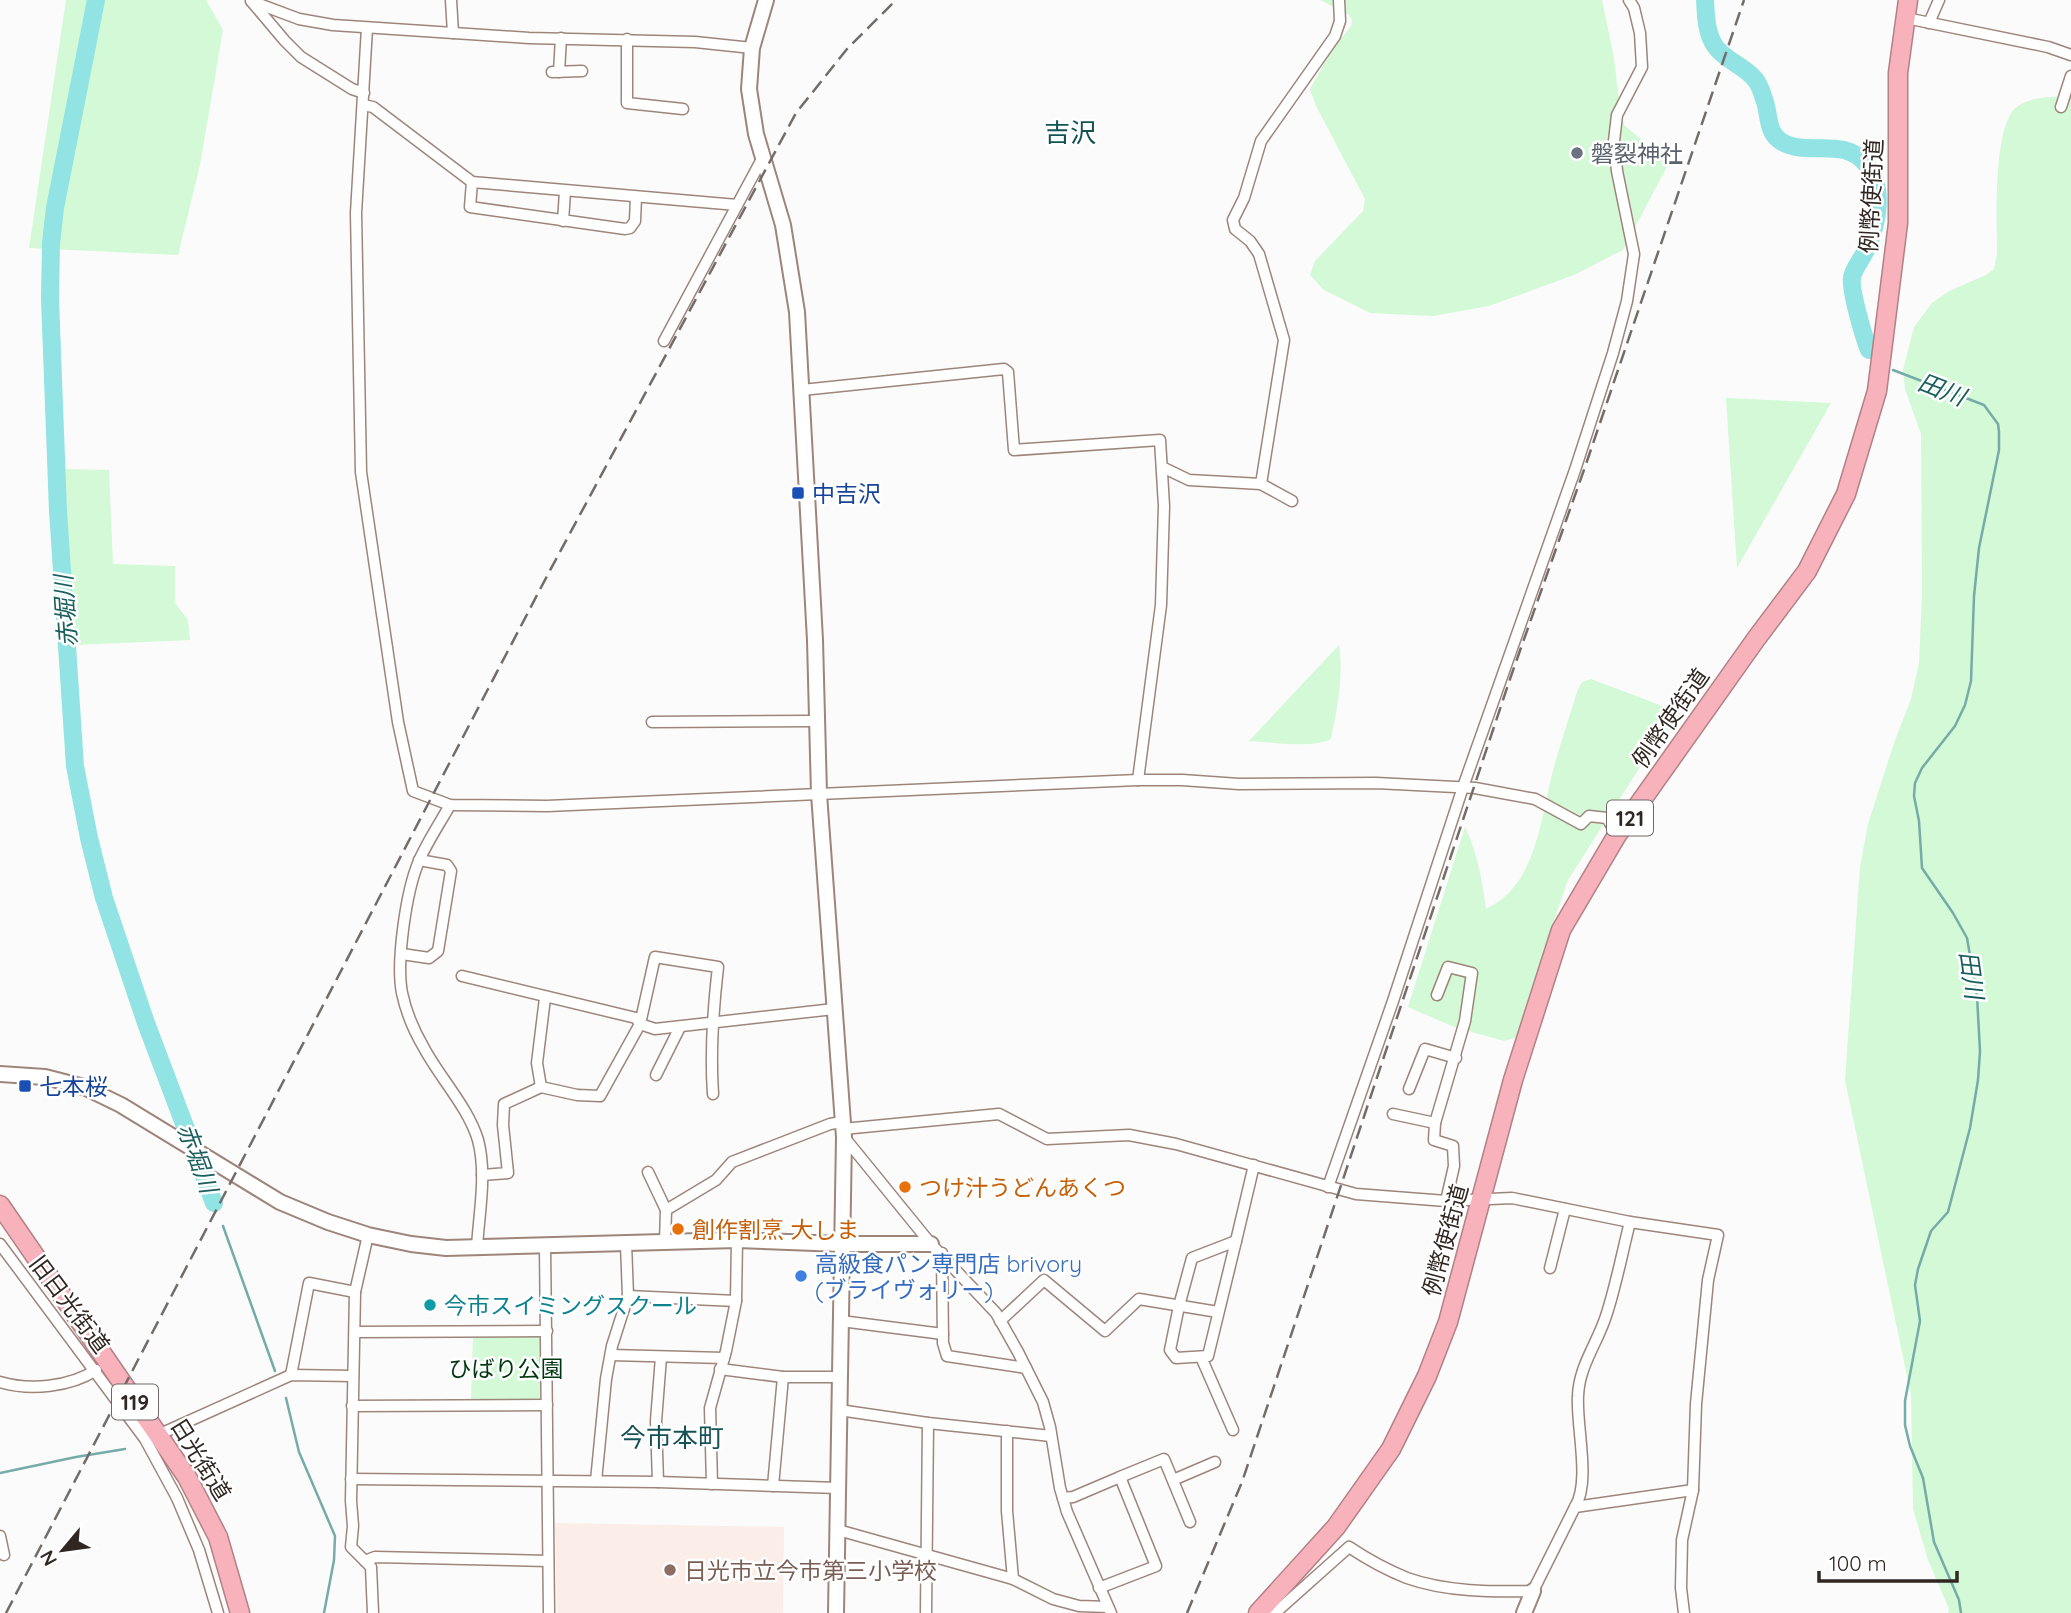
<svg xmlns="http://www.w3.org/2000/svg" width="2071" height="1613" font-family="Quicksand,'Noto Sans JP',sans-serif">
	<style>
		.built { fill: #fbede7 }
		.green { fill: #d3f9d6 }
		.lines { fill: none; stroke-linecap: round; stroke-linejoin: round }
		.stream { stroke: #75aba9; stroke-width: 2.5 }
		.river { stroke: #92e3e3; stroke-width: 18 }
		.street-casing { stroke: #9e857a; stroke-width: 13 }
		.secondary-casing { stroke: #9e857a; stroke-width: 18 }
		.highway-casing { stroke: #b28185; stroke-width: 21 }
		.street { stroke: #fff; stroke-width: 10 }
		.secondary { stroke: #fff; stroke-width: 14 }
		.highway { stroke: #f7b2bb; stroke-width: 18 }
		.rail { stroke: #736d69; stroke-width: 2.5; stroke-dasharray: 14 7; stroke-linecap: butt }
		.worship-dot { fill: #6b7280; stroke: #fff; stroke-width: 2.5 }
		.transit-dot { fill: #1a4fb4; stroke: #fff; stroke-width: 2.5 }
		.food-dot { fill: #e8710a; stroke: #fff; stroke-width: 2.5 }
		.shop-dot { fill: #3f7fe0; stroke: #fff; stroke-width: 2.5 }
		.culture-dot { fill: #0f9aa8; stroke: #fff; stroke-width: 2.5 }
		.education-dot { fill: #8d6e63; stroke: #fff; stroke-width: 2.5 }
		.labels { text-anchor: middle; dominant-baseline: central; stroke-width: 5; stroke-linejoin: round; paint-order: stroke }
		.shield { fill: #fff; stroke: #6f6864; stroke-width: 2 }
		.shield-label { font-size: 21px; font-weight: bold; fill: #312722 }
		.worship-label { font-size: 23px; fill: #5b616d; stroke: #fff; text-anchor: start }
		.street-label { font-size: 23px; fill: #312722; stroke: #fff }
		.transit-label { font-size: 23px; fill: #164399; stroke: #fff; text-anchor: start }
		.food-label { font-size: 23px; fill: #c56008; stroke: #fff; text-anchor: start }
		.shop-label { font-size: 23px; fill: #366cbe; stroke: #fff; text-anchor: start }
		.culture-label { font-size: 23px; fill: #0d838f; stroke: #fff; text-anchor: start }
		.park-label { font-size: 23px; fill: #00370f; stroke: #fff }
		.education-label { font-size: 23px; fill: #785e54; stroke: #fff; text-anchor: start }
		.water-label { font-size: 24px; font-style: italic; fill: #1a5e5e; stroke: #fff }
		.quarter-label { font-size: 26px; fill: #155256; stroke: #fff }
	</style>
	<rect width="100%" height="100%" fill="#fbfbfb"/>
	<path class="built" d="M555 1523 784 1527 783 1613H557Z"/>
	<g class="green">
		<path d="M66 0H206L223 30 200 165 178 255 29 248Z"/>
		<path d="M1320 0H1602L1614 58 1620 110 1624 125 1669 163 1623 250 1574 275 1489 306 1433 316 1370 313 1324 290 1310 275 1315 261 1363 211 1365 199 1316 106 1310 89 1332 50 1351 26 1352 20 1349 15Z"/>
		<path d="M2071 96V1613H1948L1949 1609 1928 1560 1913 1509 1911 1395 1845 1080 1860 867 1868 824 1894 743 1911 699 1919 663 1922 596 1921 434 1905 389 1903 370 1914 327 1932 303 1949 291 1986 275 1994 269 1997 254C1997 224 1992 122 2018 106 2033 96 2054 97 2071 96Z"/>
		<path d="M1726 398 1831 403 1737 568Z"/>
		<path d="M65 469 109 470 113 564 175 566V603L188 620 190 640 75 645 69 585Z"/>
		<path d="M1339 645C1344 675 1337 709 1331 739 1312 749 1270 742 1249 741Z"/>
		<path d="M1591 679 1681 713 1678 722 1665 733 1647 756 1568 880 1544 949 1536 1004 1528 1034 1504 1041 1454 1027 1408 1007 1465 827C1478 854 1482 880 1486 909 1538 885 1540 817 1554 767 1561 741 1570 715 1578 689L1582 682Z"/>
		<path d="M473 1334 537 1336 541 1339V1397L536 1401 471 1400Z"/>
	</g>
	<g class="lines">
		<g class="stream">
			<path d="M1893 370 1984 405 1998 424 1999 432V450L1979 548 1974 596 1971 681 1965 705 1955 726 1922 768 1915 783 1914 796 1919 821 1922 868 1953 913 1967 938 1977 996 1980 1051 1978 1080 1970 1128 1948 1212 1931 1231 1918 1269 1915 1285 1920 1321 1905 1401V1425L1910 1446 1923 1478 1934 1542 1959 1600 1961 1613"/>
			<path d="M223 1226 275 1371"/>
			<path d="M286 1398 299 1452 335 1536 334 1560 324 1613"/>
			<path d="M0 1473 76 1457 125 1449"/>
		</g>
		<g class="river">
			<path d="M96 0 55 208 51 243 50 299 58 511 75 766 89 838 104 898 146 1023 214 1203"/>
			<path d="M1705 0C1706 15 1706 33 1715 46 1724 59 1741 65 1752 76 1758 81 1762 92 1764 99 1770 114 1766 133 1782 142 1808 157 1844 136 1866 164 1885 188 1878 224 1866 250 1862 259 1853 269 1852 278 1850 290 1864 338 1869 350"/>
		</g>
		<defs>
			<g id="street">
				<path d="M451 0 453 33"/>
				<path d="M251 1 299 19 333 25 529 38 695 42 752 48"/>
				<path d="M252 2 285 41 301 57 352 89 364 93"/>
				<path d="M1906 18 2048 47 2071 55"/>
				<path d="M1929 23 1939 0"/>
				<path d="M367 28 356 213 361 472 398 722 413 791 450 805 547 806 1138 780H1182L1239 784 1376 783 1475 788 1535 799 1581 824 1589 816 1607 818 1617 835"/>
				<path d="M627 39V103L683 109"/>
				<path d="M552 72 582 71"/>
				<path d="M559 72 561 38"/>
				<path d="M363 105 373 107 472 182 737 205"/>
				<path d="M2061 107 2071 76"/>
				<path d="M472 182 470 207 625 229 630 228 635 221 636 197"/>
				<path d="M563 221 565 192"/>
				<path d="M664 341 763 157"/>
				<path d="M802 390 1004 369 1008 372 1014 450 1160 440 1164 506 1161 605 1138 780"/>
				<path d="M1162 467 1189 480 1261 484 1292 501"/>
				<path d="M1261 484 1284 340 1259 254 1250 241 1235 229 1233 220 1244 198 1261 141 1335 36 1340 21 1339 0"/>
				<path d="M652 722 815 721"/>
				<path d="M450 805C440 823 427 842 419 861 406 891 396 962 402 993 406 1012 414 1031 424 1048 440 1078 468 1107 478 1140 487 1174 479 1213 477 1247"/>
				<path d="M402 954 429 958 438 951 451 871 447 865 419 860"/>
				<path d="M462 976 636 1018 640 1024 655 1029 834 1009"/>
				<path d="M1437 995 1448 967 1472 973 1465 1021 1435 1123 1434 1140 1453 1146 1454 1166 1446 1201"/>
				<path d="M656 1075 680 1027"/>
				<path d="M541 1087 537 1063 545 998"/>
				<path d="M1409 1089 1425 1049 1456 1058"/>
				<path d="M1393 1114 1435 1123"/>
				<path d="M843 1129 999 1114 1047 1139 1129 1135 1176 1144 1356 1194 1446 1201 1512 1198 1630 1222 1718 1235 1708 1280 1696 1404 1693 1490 1682 1540 1681 1588 1684 1613"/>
				<path d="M844 1137 931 1244 996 1313 1018 1352 1043 1402 1050 1427 1060 1488 1067 1512 1111 1613"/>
				<path d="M648 1172 666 1210 665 1243"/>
				<path d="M482 1175 508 1173 503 1125 504 1104 541 1087 577 1095 600 1096 640 1024 655 957 718 967C713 1010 710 1052 713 1094"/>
				<path d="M1328 1187 1393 1001 1463 787 1575 470 1613 353 1627 301 1634 254 1617 171 1614 141 1617 115 1642 67 1640 33 1634 8 1629 0"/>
				<path d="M666 1210 716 1180 732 1162 830 1124 842 1122"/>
				<path d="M368 1235 355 1292 351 1501 353 1526 351 1547 371 1567 373 1613"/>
				<path d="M1236 1241 1208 1356 1176 1358 1170 1350 1179 1306 1192 1258Z"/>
				<path d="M1236 1241 1254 1165"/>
				<path d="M0 1244 145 1439 177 1498 199 1550 218 1613"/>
				<path d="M545 1246 549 1613"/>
				<path d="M942 1253 943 1343 947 1356 1026 1368"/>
				<path d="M1550 1268 1565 1209"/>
				<path d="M628 1296 736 1301"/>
				<path d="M841 1321 943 1334"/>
				<path d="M1000 1321 1044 1280 1105 1331 1139 1299 1218 1312"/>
				<path d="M355 1332 547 1331"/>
				<path d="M611 1355 724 1358"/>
				<path d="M1201 1357 1233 1430"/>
				<path d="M720 1369 783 1377H840"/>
				<path d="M291 1375 309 1283 355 1292"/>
				<path d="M0 1382C30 1391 70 1387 96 1370"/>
				<path d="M352 1406 547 1405"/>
				<path d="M839 1410 928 1423 1051 1436"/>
				<path d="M1007 1431V1511L1013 1579"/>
				<path d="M158 1435 291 1375 353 1376"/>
				<path d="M1120 1477 1164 1459 1190 1522"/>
				<path d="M351 1479 658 1482 838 1488"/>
				<path d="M1173 1480 1215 1462"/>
				<path d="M596 1481 606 1379 612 1346 628 1296 626 1244"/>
				<path d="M658 1482 656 1421 661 1357"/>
				<path d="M712 1484 710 1408 726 1351 736 1301 737 1240"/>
				<path d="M773 1486 783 1377"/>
				<path d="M1063 1498 1073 1497 1120 1477 1156 1566 1099 1588"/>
				<path d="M1575 1507C1591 1482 1576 1426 1578 1396 1579 1366 1597 1344 1606 1316 1616 1286 1622 1253 1630 1222"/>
				<path d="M838 1530 1013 1579 1053 1599 1079 1606 1108 1607"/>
				<path d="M0 1536 4 1555"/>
				<path d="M365 1561 375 1557 548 1561"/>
				<path d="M926 1613 928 1423"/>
				<path d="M1275 1613 1349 1547C1367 1559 1387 1570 1407 1578 1446 1592 1493 1592 1533 1591L1575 1507 1693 1490"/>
			</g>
			<g id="secondary">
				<path d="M766 0 752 48 749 89 756 134 783 225 797 312 815 640 819 794 844 1137 836 1613"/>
				<path d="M0 1074 45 1077 84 1087 121 1105 280 1202 328 1222 368 1235 411 1244 446 1248 737 1240 841 1244H931"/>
				<path d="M1524 1613 1533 1591"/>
			</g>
			<g id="highway">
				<path d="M0 1205 187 1477 218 1537 240 1613"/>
				<path d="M1258 1613 1336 1527 1391 1449 1427 1376 1448 1322 1513 1080 1561 930 1617 835 1756 639 1807 571 1846 494 1877 391 1898 223V73L1908 0"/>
			</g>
		</defs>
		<use href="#street" class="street-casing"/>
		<use href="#secondary" class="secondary-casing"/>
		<use href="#highway" class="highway-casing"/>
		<use href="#street" class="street"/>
		<use href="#secondary" class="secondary"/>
		<use href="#highway" class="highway"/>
		<g class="rail">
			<path d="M6 1613 547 576 796 113 847 49 896 0"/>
			<path d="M1187 1613 1242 1482 1511 676 1585 467 1744 0"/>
		</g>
	</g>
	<circle class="worship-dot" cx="1577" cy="153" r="7"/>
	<g class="transit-dot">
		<rect x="791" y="486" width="14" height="14" rx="3.5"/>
		<rect x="18" y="1079" width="14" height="14" rx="3.5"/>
	</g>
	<g class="food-dot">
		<circle cx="905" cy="1187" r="7"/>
		<circle cx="678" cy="1229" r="7"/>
	</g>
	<circle class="shop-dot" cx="801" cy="1276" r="7"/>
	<circle class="culture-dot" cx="430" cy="1305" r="7"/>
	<circle class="education-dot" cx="670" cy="1570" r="7"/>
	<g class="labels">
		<g class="shield">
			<rect x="1607" y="800.5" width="46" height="35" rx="5"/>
			<rect x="112" y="1384.5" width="46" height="35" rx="5"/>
		</g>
		<g class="shield-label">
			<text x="1630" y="818">121</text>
			<text x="135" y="1402">119</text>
		</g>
		<g class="worship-label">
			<text x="1591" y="153">磐裂神社</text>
		</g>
		<g class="street-label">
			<text transform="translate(1871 196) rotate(-87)">例幣使街道</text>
			<text transform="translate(1670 718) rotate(-55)">例幣使街道</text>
			<text transform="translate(1445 1240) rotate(-75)">例幣使街道</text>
			<text transform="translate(70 1304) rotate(53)">旧日光街道</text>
			<text transform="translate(201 1459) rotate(58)">日光街道</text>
		</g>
		<g class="transit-label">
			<text x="812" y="493">中吉沢</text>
			<text x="39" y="1086">七本桜</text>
		</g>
		<g class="food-label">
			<text x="919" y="1187">つけ汁うどんあくつ</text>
			<text x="692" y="1229">創作割烹 大しま</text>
		</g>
		<g class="shop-label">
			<text x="815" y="1263">高級食パン専門店 brivory<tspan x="815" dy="26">(ブライヴォリー)</tspan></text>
		</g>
		<g class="culture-label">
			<text x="444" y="1305">今市スイミングスクール</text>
		</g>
		<g class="park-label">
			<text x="506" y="1368">ひばり公園</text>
		</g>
		<g class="education-label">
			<text x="684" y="1570">日光市立今市第三小学校</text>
		</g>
		<g class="water-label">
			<text transform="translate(1942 389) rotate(21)">田川</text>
			<text transform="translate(65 611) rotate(-94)">赤堀川</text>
			<text transform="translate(1972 975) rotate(82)">田川</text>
			<text transform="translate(198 1158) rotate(70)">赤堀川</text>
		</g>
		<g class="quarter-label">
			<text x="1070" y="132">吉沢</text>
			<text x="672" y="1437">今市本町</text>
		</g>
	</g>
	<g transform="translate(63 1550) rotate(241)" stroke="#ffffff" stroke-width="5" paint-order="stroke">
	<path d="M0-5L12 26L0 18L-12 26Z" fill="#312722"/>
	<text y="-10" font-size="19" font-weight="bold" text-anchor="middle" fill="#312722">N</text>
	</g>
	<path d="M1819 1571v10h138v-10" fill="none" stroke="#312722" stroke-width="3.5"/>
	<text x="1829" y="1571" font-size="21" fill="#312722" stroke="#ffffff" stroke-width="5" paint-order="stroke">100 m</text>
</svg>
